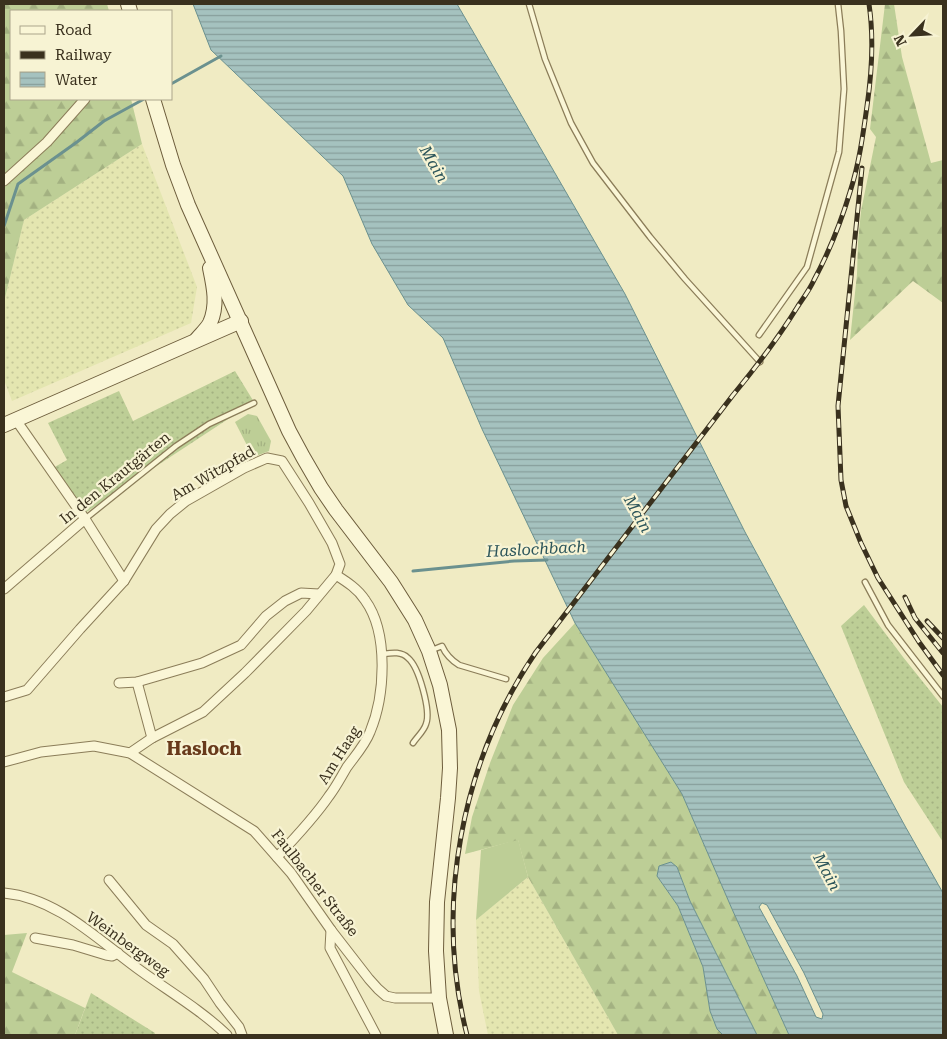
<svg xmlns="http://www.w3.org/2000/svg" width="947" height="1039" font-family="'Roboto Serif',serif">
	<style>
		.farmland { fill: url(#farmland-dots) }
		.grass { fill: #bdce96 }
		.forest { fill: url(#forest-firs) }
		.park { fill: url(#park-tufts) }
		.garden { fill: url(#garden-dots) }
		.water { fill: url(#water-rules); stroke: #6b918f; fill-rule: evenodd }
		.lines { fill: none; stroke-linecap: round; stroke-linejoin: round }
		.stream { stroke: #6b918f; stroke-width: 3 }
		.service-casing { stroke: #8b7d59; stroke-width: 7 }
		.minor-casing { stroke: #8b7d59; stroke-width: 11 }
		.secondary-casing { stroke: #6d5d3c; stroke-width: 16 }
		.service { stroke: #faf6d6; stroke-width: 4.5 }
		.minor { stroke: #faf6d6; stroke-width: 9 }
		.secondary { stroke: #faf6d6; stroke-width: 14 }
		.rail-casing { stroke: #3a311e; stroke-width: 5 }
		.rail { stroke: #f7f3d3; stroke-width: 3; stroke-dasharray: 9; stroke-linecap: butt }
		.labels { text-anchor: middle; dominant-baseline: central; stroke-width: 4.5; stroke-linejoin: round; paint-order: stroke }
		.street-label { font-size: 15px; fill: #3a311e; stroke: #f7f3d3 }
		.water-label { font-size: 16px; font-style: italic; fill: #2c555a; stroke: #f7f3d3 }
		.quarter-label { font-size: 18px; font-weight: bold; fill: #683a1b; stroke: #f7f3d3 }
	</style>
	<defs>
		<pattern id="farmland-dots" width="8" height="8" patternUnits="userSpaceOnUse" patternTransform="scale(1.25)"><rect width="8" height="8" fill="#e4e6b0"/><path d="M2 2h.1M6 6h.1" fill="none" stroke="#c4c697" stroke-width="1.8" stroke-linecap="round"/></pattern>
		<pattern id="forest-firs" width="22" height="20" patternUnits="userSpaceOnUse" patternTransform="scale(1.25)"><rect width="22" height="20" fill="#bdce96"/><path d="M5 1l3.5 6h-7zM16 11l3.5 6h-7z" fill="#a3b181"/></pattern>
		<pattern id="park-tufts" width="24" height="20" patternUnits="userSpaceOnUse" patternTransform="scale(1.25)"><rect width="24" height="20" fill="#bdce96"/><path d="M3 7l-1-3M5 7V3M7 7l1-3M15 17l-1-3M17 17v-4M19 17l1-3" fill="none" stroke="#a3b181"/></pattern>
		<pattern id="garden-dots" width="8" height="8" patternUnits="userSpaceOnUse" patternTransform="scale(1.25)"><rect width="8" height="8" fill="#bdce96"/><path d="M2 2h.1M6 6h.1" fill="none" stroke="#a3b181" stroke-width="1.8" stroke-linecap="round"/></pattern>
		<pattern id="water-rules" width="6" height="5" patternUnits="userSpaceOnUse" patternTransform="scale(1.25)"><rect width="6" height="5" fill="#a5c2bf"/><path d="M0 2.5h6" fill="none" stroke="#879e9b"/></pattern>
	</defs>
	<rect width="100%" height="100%" fill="#f0ebc3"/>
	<g class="farmland">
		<path d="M142 144 197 287 191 323 12 401 4 380V302L24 220Z"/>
		<path d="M528 877 618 1035H488L479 991 476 920Z"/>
	</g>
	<path class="grass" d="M518 839 528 877 476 920 481 850Z"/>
	<g class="forest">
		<path d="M4 4H107L109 11H11V99H131L142 144 24 220 4 302Z"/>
		<path d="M885 4H894L902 57 931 163 943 160V303L913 281 850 340 857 274 858 242 861 211 876 137 870 129Z"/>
		<path d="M575 623 682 794 732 909 789 1035H757L690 901 677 867 657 876 678 906 703 967 710 1011 717 1029 723 1035H618L528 877 518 840 465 854 472 817 490 763 513 705 543 658Z"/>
		<path d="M27 933 12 972 85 1008 75 1035H4V935Z"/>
	</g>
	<path class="park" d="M248 414 257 416 271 441 269 451 253 457 235 422Z"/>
	<g class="garden">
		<path d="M235 371 254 402 85 513 53 468 67 460 48 423 119 391 133 421Z"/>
		<path d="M864 605 903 657 943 707V842L904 782 841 626Z"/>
		<path d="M91 993 155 1033 154 1035H75Z"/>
	</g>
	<g class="water">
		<path d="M193 4H457L625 294 745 532 905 826 943 893V1035H789L732 909 682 794 575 623 482 429 443 338 408 305 372 244 343 176 211 50ZM762 903 767 905 804 973 823 1014 822 1019 816 1017 797 976 759 907Z"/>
		<path d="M671 862 677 867 690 901 757 1035H723L717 1029 710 1011 703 967 678 906 657 876 659 866Z"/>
	</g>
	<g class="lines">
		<g class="stream">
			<path d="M171 84 221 56"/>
			<path d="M4 226 18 184 77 142 104 121 144 99"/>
			<path d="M413 571 514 561 547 560"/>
		</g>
		<defs>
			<g id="service">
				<path d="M529 4 545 59 571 123 593 163 650 237 685 279 760 362"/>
				<path d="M759 335 807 267 839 152 844 89 841 31 838 4"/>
				<path d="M85 519 176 446 209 424 254 403"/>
				<path d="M865 582 888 625 943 696"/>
				<path d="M432 650 442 646C446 655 451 660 459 665L506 679"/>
				<path d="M382 654C391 653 401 651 408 658 419 667 431 711 426 724 424 731 417 737 413 743"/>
			</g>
			<g id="minor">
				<path d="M4 181 47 142 85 99"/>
				<path d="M16 420 85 519 124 581"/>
				<path d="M4 589 85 519"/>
				<path d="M137 682 152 738"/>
				<path d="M119 683 137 682 202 663 241 645 266 616 285 601 301 593 319 594"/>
				<path d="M4 697 27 690 80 629 124 581 156 529 170 514 186 501 244 468 267 458 282 461 309 503 332 543 340 564 336 575 306 611 245 673 203 712 152 738 130 753"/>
				<path d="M4 762 41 752 94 746 130 753 254 831 291 873 331 930 369 979 378 989 386 996 395 998H439"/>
				<path d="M277 857C295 838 314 818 329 796 336 787 341 777 347 767 355 756 365 745 370 732 385 696 389 633 365 600 358 589 347 582 336 575"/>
				<path d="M109 880 146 925 173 944 204 979 220 1003 239 1027 242 1035"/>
				<path d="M4 893C58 898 99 941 141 971 170 992 201 1010 227 1035"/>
				<path d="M331 930 330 948 376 1035"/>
				<path d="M35 938 73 945 106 955 112 956 118 953"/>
			</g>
			<g id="secondary">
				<path d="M128 4 130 11"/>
				<path d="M153 99 173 165 188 205 289 431 303 457 321 488 336 510 391 582 415 620 429 651 440 685 449 730 450 768 448 798 437 902 436 951 439 998 446 1035"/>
				<path d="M197 339C201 334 207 329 210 323 218 305 214 287 210 268"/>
				<path d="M4 425 241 321"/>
			</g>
		</defs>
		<use href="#service" class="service-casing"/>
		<use href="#minor" class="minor-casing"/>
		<use href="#secondary" class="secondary-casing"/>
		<use href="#service" class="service"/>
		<use href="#minor" class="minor"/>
		<use href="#secondary" class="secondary"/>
		<defs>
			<g id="rail">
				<path d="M862 168 838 406 841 480 846 506 861 543 878 578 919 642 943 675"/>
				<path d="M905 597 915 618 943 653"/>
				<path d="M927 621 943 638"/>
				<path d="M467 1035C434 906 461 762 536 652L733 395C757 366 779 337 798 306 804 297 810 289 814 280 829 252 841 222 850 192 859 164 863 135 867 106 872 72 874 38 869 4"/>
			</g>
		</defs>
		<use href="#rail" class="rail-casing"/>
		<use href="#rail" class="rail"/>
	</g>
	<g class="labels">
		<g class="street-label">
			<text transform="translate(213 473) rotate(-30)">Am Witzpfad</text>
			<text transform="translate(115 478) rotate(-39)">In den Krautgärten</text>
			<text transform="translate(339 755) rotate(-58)">Am Haag</text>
			<text transform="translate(315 883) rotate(52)">Faulbacher Straße</text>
			<text transform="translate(128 944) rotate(36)">Weinbergweg</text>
		</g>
		<g class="water-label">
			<text transform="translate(434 164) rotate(60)">Main</text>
			<text transform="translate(638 514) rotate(61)">Main</text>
			<text transform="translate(536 549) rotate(-3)">Haslochbach</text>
			<text transform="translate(827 872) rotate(62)">Main</text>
		</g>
		<g class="quarter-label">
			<text x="204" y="748">Hasloch</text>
		</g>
	</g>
	<rect width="947" height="1039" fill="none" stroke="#3a311e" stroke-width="10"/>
	<rect x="10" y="10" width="162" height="90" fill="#f7f3d3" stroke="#aba58b"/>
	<rect x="20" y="26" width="25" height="8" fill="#faf6d6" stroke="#aba58b"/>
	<text x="55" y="35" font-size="15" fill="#3a311e">Road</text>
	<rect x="20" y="51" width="25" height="8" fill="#3a311e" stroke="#aba58b"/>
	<text x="55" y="60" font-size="15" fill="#3a311e">Railway</text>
	<rect x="20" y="72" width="25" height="15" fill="url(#water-rules)" stroke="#aba58b"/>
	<text x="55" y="85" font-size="15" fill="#3a311e">Water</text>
	<g transform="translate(912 35) rotate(245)" stroke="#f7f3d3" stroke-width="4" paint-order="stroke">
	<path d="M0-4L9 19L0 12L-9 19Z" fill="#3a311e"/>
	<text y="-8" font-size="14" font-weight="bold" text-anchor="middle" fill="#3a311e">N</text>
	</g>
</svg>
